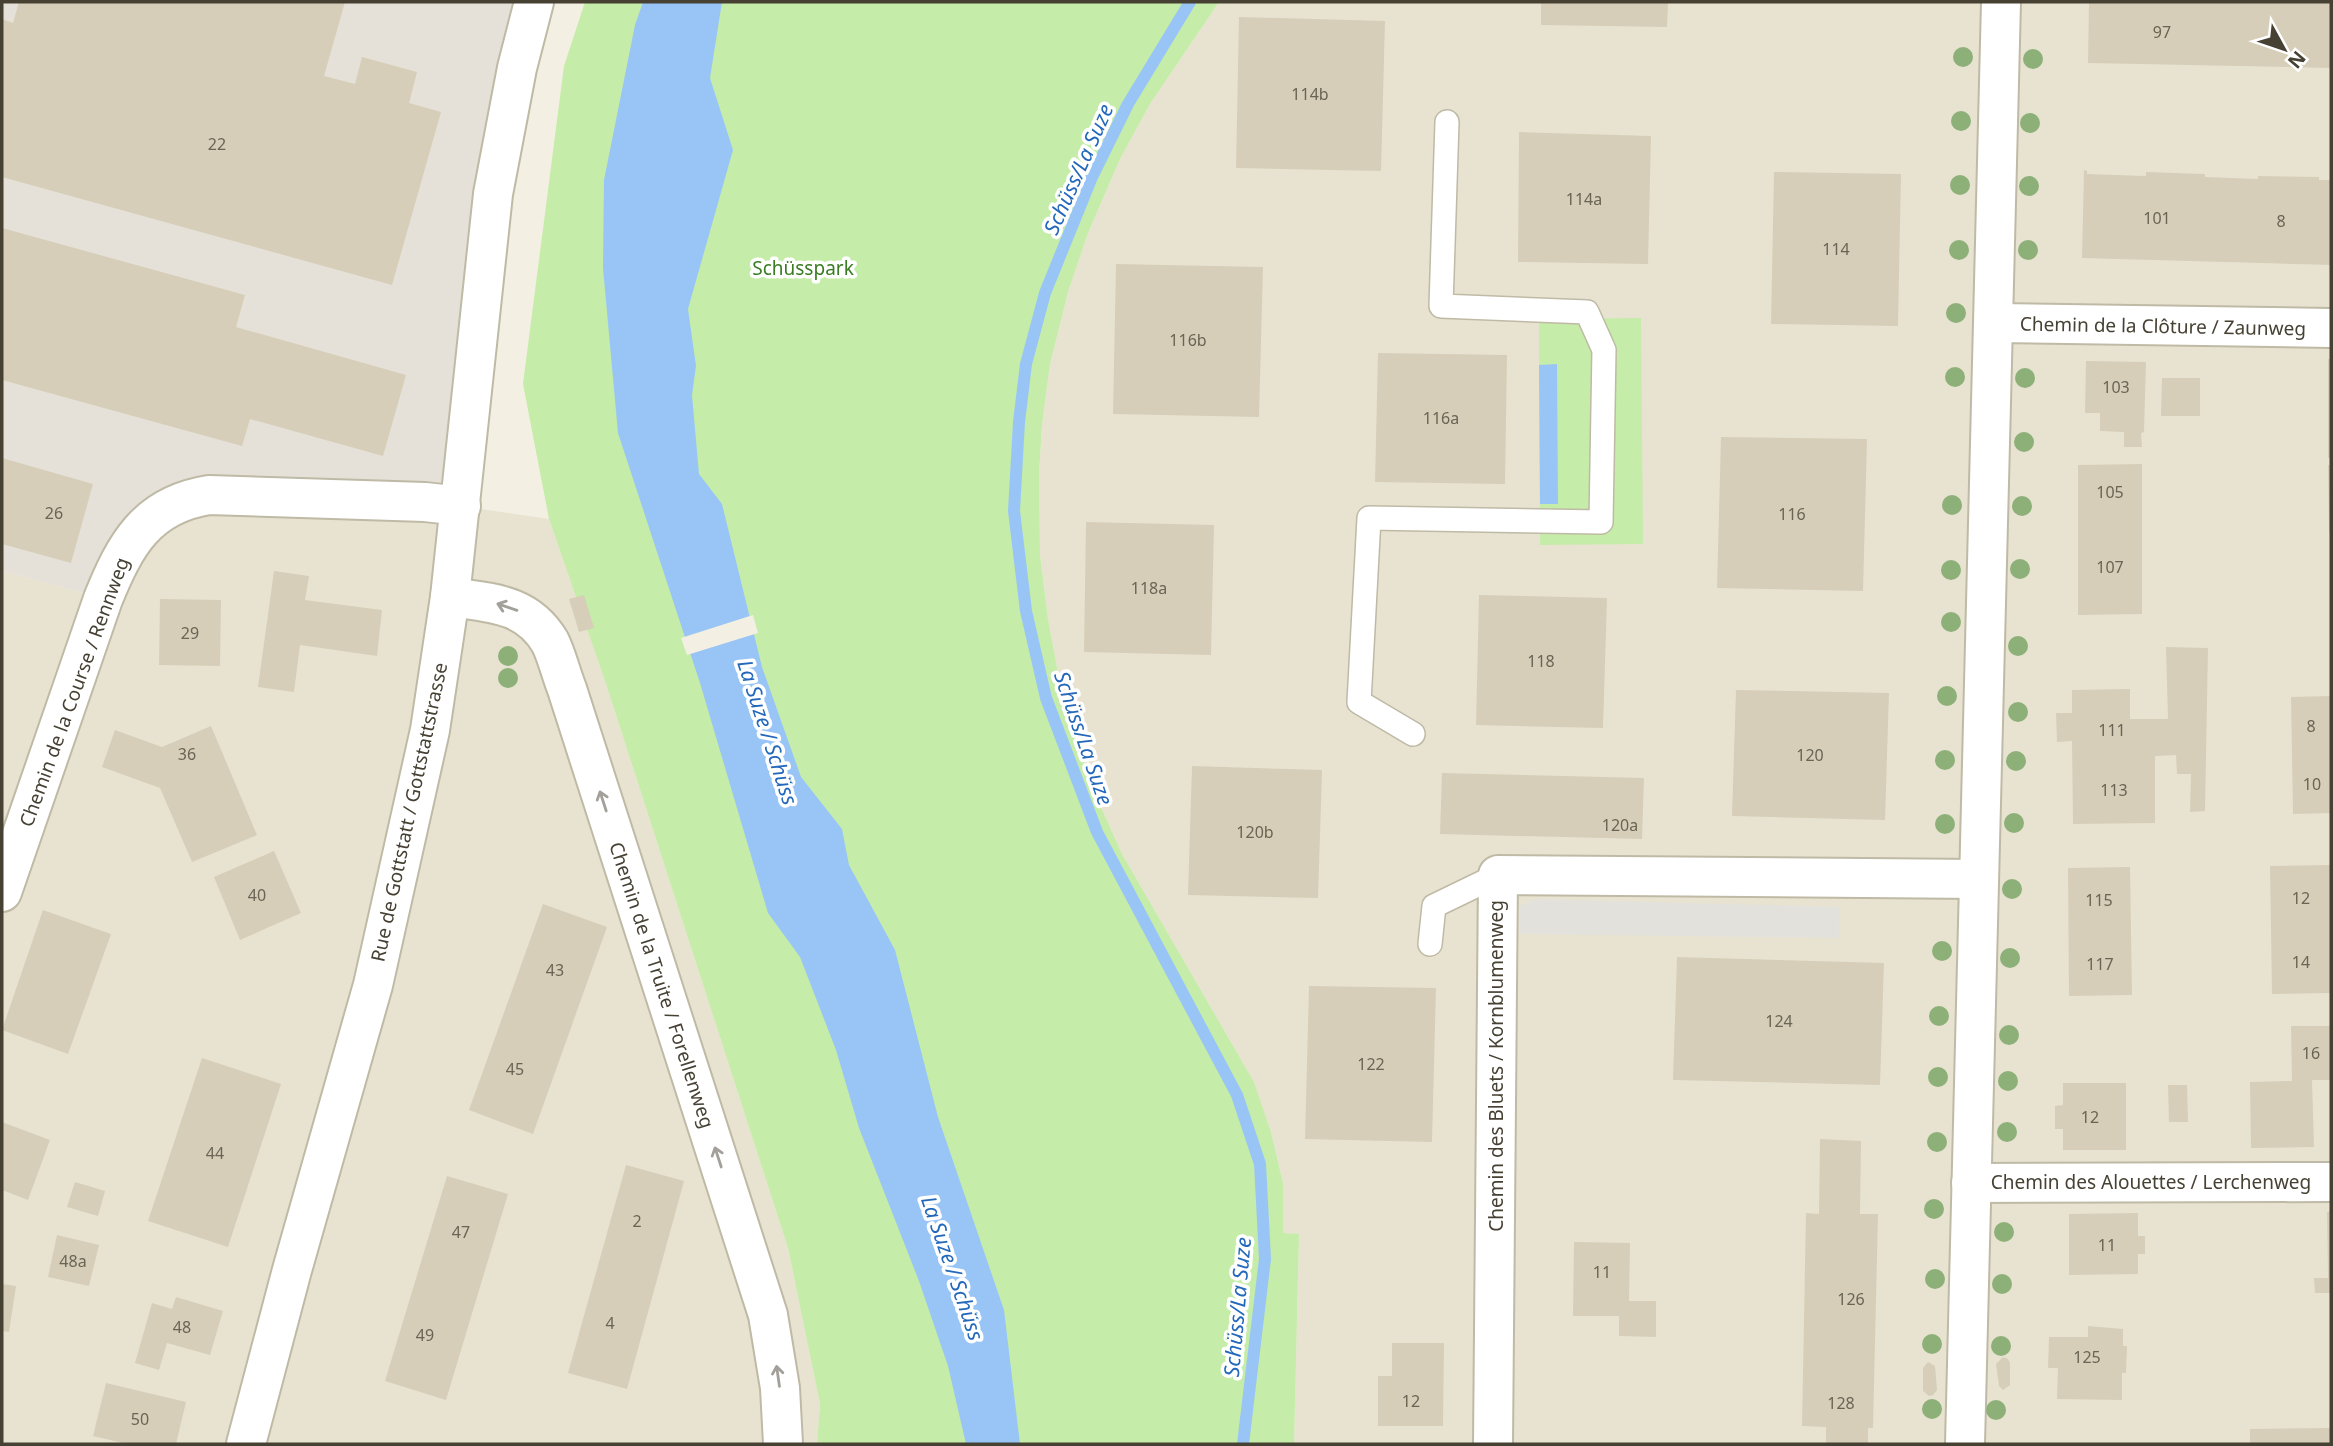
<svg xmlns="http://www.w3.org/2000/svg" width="2333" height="1446" font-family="'Noto Sans',sans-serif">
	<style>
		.residential { fill: #e8e3d1 }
		.industrial { fill: #e5e1d8 }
		.green { fill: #c5eca8 }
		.parking { fill: #e3e1dc }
		.water { fill: #99c5f6 }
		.pier { fill: #f3f0e3 }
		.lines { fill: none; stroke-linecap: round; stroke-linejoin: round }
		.stream { stroke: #99c5f6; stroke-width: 12 }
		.building { fill: #d6ceb8 }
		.service-casing { stroke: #bfbaa5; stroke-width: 26 }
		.minor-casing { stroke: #bfbaa5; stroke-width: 42 }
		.tertiary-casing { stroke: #bfbaa5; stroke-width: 42 }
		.service { stroke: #fff; stroke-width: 23 }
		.minor { stroke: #fff; stroke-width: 38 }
		.tertiary { stroke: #fff; stroke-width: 38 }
		.tree { fill: #8db079 }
		.oneway { stroke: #a2a099 }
		.labels { text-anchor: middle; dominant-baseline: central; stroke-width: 7; stroke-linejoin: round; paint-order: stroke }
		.number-label { font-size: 16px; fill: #6a6454 }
		.park-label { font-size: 19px; fill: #397c22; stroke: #fff }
		.street-label { font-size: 19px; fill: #464133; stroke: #fff }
		.water-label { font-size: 21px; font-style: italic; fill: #2368ba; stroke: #fff }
	</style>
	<rect width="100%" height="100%" fill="#f3f0e3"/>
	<g class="residential">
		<path d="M1219 2H2331V1444H1294L1299 1235 1283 1233V1183L1271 1132 1254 1082 1122 854 1092 787 1062 695 1048 619 1040 555 1039 475 1042 425 1050 364 1068 292 1088 233 1120 159 1150 104Z"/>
		<path d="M461 506 549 519 606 684 788 1248 820 1404 817 1444H2V571L88 594 159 514Z"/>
	</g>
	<path class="industrial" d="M2 2H535L461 506 209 495 88 594 2 571Z"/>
	<g class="green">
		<path d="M585 2H1219L1150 104 1120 159 1088 233 1068 292 1050 364 1042 425 1039 475 1040 555 1048 619 1062 695 1092 787 1122 854 1254 1082 1271 1132 1283 1183V1233L1299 1234 1294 1444H817L820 1404 788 1248 606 684 549 519 523 384 564 66Z"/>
		<path d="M1641 318 1643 544 1540 545 1539 319Z"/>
	</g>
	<path class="parking" d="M1536 899 1840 907 1839 938 1520 934V906Z"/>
	<g class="water">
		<path d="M643 2H722L710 78 733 150 688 309 696 366 692 395 699 474 722 504 762 667 801 777 842 829 849 865 895 950 938 1117 1004 1310 1020 1444H966L948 1366 919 1281 859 1128 836 1050 800 957 768 913 700 683 618 433 603 268 604 180 635 25Z"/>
		<path d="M1557 364 1558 504H1540L1539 365Z"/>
	</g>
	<path class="pier" d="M753 615 758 633 687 655 681 638Z"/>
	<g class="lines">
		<path class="stream" d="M1190 2 1128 104 1092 177 1045 293 1026 364 1019 422 1014 511 1026 611 1046 698 1097 832 1237 1095 1260 1164 1265 1259 1243 1444"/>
	</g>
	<g class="building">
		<path d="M19 2H345L324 76 355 84 362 57 417 72 409 103 441 112 392 285 2 177V19L13 23Z"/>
		<path d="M1541 2H1668L1667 27 1541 25Z"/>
		<path d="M2089 2H2331V68L2088 63Z"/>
		<path d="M1239 17 1385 21 1381 171 1236 168Z"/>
		<path d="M1519 132 1651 136 1648 264 1518 262Z"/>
		<path d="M2084 170 2087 171V174L2146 176V172L2205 174V177L2258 179V176L2319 177V180H2331V265L2082 258Z"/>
		<path d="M1774 172 1901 174 1898 326 1771 324Z"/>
		<path d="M2 228 245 295 236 327 406 375 383 456 250 419 242 446 2 380Z"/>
		<path d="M1116 264 1263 267 1259 417 1113 414Z"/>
		<path d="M1378 353 1507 355 1505 484 1375 482Z"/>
		<rect x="2328" y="359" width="3" height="99"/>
		<path d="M2086 361 2146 362 2144 432 2141 433 2142 447H2124V432L2100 431V413H2085Z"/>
		<path d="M2162 378H2200V416H2161Z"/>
		<path d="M1721 437 1867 439 1863 591 1717 588Z"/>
		<path d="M2 458 93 484 71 563 2 544Z"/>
		<path d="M2142 464V614L2078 615V465Z"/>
		<path d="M2328 465H2331V532H2329Z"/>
		<path d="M1086 522 1214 525 1211 655 1084 652Z"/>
		<path d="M274 571 309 576 305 600 382 610 377 656 300 645 294 692 258 687Z"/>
		<path d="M584 595 594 628 579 632 569 599Z"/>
		<path d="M1479 595 1607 598 1603 728 1476 725Z"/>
		<path d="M160 599 221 600 220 666 159 665Z"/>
		<path d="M2166 647 2208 648 2205 811 2190 812 2191 774H2177L2176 755 2155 756V823L2073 824 2072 741 2057 742 2056 713H2072V690L2130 689V719H2168Z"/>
		<path d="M1736 690 1889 693 1885 820 1732 816Z"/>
		<path d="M2331 696V813L2293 814 2291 697Z"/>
		<path d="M211 726 257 835 192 862 160 788 102 767 115 730 162 747Z"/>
		<path d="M1192 766 1322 770 1318 898 1188 895Z"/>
		<path d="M1442 773 1644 778 1642 839 1440 834Z"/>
		<path d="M274 851 301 913 240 940 214 877Z"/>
		<path d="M2331 865V993L2272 994 2270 866Z"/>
		<path d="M2130 867 2132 995 2069 996 2068 868Z"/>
		<path d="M543 904 607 927 533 1134 469 1110Z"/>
		<path d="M43 910 111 934 68 1054 2 1030Z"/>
		<path d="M1677 957 1884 963 1880 1085 1673 1080Z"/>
		<path d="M1309 986 1436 988 1432 1142 1305 1139Z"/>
		<path d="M2291 1026H2331V1080H2312L2314 1147 2251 1148 2250 1082 2292 1081Z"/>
		<path d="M202 1058 281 1084 228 1247 148 1221Z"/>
		<path d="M2063 1083H2126V1150H2063V1129H2055V1106L2063 1105Z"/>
		<path d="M2168 1085H2187L2188 1122H2169Z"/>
		<path d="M2 1122 50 1140 28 1200 2 1190Z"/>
		<path d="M1820 1139 1861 1141 1860 1214H1878L1873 1428H1868V1444H1826V1427L1802 1426 1806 1213 1819 1214Z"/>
		<path d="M626 1165 684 1181 627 1389 568 1373Z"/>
		<path d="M447 1176 508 1194 446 1400 385 1381Z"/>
		<path d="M75 1182 105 1191 98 1216 67 1207Z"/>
		<path d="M2331 1211V1293H2315L2314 1278H2328L2327 1212Z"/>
		<path d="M2138 1213V1236H2145V1254H2138V1274L2069 1275V1214Z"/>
		<path d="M57 1235 99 1245 89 1286 48 1277Z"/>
		<path d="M1574 1242 1630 1243 1629 1301H1656V1337L1619 1336V1316H1573Z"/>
		<path d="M2 1284 16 1286 9 1332 2 1331Z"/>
		<path d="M176 1297 223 1311 210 1355 167 1343 159 1370 135 1363 152 1303 172 1309Z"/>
		<path d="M2088 1326 2123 1329V1346H2127L2126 1373H2122V1400L2057 1399 2058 1368H2048L2049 1337H2088Z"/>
		<path d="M1392 1343H1444L1443 1426H1378V1376H1392Z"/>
		<path d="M2003 1357 2008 1359 2010 1363V1385L2003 1390 1999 1386 1996 1364Z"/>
		<path d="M1928 1362 1935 1366 1937 1390 1933 1395 1929 1396 1923 1391V1368Z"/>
		<path d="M106 1383 186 1402 176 1444H127L93 1436Z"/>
		<path d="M2331 1428V1444H2250V1429Z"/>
	</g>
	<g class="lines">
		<defs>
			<g id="service">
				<path d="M1413 734 1359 702 1369 518 1601 522 1604 350 1587 312 1441 306 1447 122"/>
				<path d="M1430 944 1434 906 1498 875"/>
			</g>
			<g id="minor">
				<path d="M1994 323 2331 328"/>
				<path d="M450 597C491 603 527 603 550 642 557 656 561 674 567 689L768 1315 780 1388 783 1444"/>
				<path d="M2 892 103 599C125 545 146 505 209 495L425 502 461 506"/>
				<path d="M1971 1183 2331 1182"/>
				<path d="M246 1444 292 1270 373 985 430 730 450 597 493 194 517 68 534 2"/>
				<path d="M1493 1444 1498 875 1979 879"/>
			</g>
			<path id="tertiary" d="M1965 1444 2001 2"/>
		</defs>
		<use href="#service" class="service-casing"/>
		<use href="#minor" class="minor-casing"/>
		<use href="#tertiary" class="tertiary-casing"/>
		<use href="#service" class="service"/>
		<use href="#minor" class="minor"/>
		<use href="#tertiary" class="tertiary"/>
	</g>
	<g class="tree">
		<circle cx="1963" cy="57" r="10"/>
		<circle cx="2033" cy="59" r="10"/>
		<circle cx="1961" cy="121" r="10"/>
		<circle cx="2030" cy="123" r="10"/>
		<circle cx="1960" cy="185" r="10"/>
		<circle cx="2029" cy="186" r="10"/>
		<circle cx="1959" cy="250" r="10"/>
		<circle cx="2028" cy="250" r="10"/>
		<circle cx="1956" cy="313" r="10"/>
		<circle cx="1955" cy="377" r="10"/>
		<circle cx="2025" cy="378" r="10"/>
		<circle cx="2024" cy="442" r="10"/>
		<circle cx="1952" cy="505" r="10"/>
		<circle cx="2022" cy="506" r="10"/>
		<circle cx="2020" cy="569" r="10"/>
		<circle cx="1951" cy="570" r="10"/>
		<circle cx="1951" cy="622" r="10"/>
		<circle cx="2018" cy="646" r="10"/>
		<circle cx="508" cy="656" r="10"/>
		<circle cx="508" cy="678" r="10"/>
		<circle cx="1947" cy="696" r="10"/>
		<circle cx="2018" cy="712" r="10"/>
		<circle cx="1945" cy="760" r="10"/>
		<circle cx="2016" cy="761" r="10"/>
		<circle cx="2014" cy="823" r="10"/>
		<circle cx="1945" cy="824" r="10"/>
		<circle cx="2012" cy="889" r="10"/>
		<circle cx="1942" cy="951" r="10"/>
		<circle cx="2010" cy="958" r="10"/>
		<circle cx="1939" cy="1016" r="10"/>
		<circle cx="2009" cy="1035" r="10"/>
		<circle cx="1938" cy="1077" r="10"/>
		<circle cx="2008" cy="1081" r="10"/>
		<circle cx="2007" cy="1132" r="10"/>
		<circle cx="1937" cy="1142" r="10"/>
		<circle cx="1934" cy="1209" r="10"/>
		<circle cx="2004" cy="1232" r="10"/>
		<circle cx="1935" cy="1279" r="10"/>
		<circle cx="2002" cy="1284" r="10"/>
		<circle cx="1932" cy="1344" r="10"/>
		<circle cx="2001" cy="1346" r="10"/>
		<circle cx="1932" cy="1409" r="10"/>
		<circle cx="1996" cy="1410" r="10"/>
	</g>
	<defs><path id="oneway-shaft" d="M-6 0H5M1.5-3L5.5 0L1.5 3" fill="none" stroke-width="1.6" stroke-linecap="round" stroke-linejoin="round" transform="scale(1.75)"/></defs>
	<g class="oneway">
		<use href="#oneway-shaft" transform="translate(507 607) rotate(-161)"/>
		<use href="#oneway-shaft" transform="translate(603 801) rotate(-108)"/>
		<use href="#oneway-shaft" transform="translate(718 1157) rotate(-108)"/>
		<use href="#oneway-shaft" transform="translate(778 1376) rotate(-98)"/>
	</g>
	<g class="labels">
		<g class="number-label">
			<text x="2162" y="32">97</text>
			<text x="1310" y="94">114b</text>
			<text x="217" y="144">22</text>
			<text x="1584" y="199">114a</text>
			<text x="2157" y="218">101</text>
			<text x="2281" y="221">8</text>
			<text x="1836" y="249">114</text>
			<text x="1188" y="340">116b</text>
			<text x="2116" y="387">103</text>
			<text x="1441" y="418">116a</text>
			<text x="2110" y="492">105</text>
			<text x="54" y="513">26</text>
			<text x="1792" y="514">116</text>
			<text x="2110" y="567">107</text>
			<text x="1149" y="588">118a</text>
			<text x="190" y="633">29</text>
			<text x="1541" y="661">118</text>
			<text x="2311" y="726">8</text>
			<text x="2112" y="730">111</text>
			<text x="187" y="754">36</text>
			<text x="1810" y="755">120</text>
			<text x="2312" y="784">10</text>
			<text x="2114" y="790">113</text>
			<text x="1620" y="825">120a</text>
			<text x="1255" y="832">120b</text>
			<text x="257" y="895">40</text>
			<text x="2301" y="898">12</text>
			<text x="2099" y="900">115</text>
			<text x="2301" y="962">14</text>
			<text x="2100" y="964">117</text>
			<text x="555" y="970">43</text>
			<text x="1779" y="1021">124</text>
			<text x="2311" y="1053">16</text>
			<text x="1371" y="1064">122</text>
			<text x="515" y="1069">45</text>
			<text x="2090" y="1117">12</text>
			<text x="215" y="1153">44</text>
			<text x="637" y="1221">2</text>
			<text x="461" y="1232">47</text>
			<text x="2107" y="1245">11</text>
			<text x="73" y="1261">48a</text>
			<text x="1602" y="1272">11</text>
			<text x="1851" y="1299">126</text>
			<text x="610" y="1323">4</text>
			<text x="182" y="1327">48</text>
			<text x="425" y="1335">49</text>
			<text x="2087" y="1357">125</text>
			<text x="1411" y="1401">12</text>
			<text x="1841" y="1403">128</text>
			<text x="140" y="1419">50</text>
		</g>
		<g class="park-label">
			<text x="803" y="268">Schüsspark</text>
		</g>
		<g class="street-label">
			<text transform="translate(2163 326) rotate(1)">Chemin de la Clôture / Zaunweg</text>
			<text transform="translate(74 692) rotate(-70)">Chemin de la Course / Rennweg</text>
			<text transform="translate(409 812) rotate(-78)">Rue de Gottstatt / Gottstattstrasse</text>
			<text transform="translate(662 985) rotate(72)">Chemin de la Truite / Forellenweg</text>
			<text transform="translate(1496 1066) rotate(-90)">Chemin des Bluets / Kornblumenweg</text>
			<text x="2151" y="1182">Chemin des Alouettes / Lerchenweg</text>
		</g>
		<g class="water-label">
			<text transform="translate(1078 169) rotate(-66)">Schüss/La Suze</text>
			<text transform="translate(768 732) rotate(72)">La Suze / Schüss</text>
			<text transform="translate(1084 738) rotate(71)">Schüss/La Suze</text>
			<text transform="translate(953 1268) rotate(71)">La Suze / Schüss</text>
			<text transform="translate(1237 1307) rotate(-85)">Schüss/La Suze</text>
		</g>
	</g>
	<rect width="2333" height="1446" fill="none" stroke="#464133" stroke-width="7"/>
	<g transform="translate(2284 49) rotate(130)" stroke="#ffffff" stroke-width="5" paint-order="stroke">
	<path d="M0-5L12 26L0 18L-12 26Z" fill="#464133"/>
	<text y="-10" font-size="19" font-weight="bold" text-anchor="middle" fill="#464133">N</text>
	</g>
</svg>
